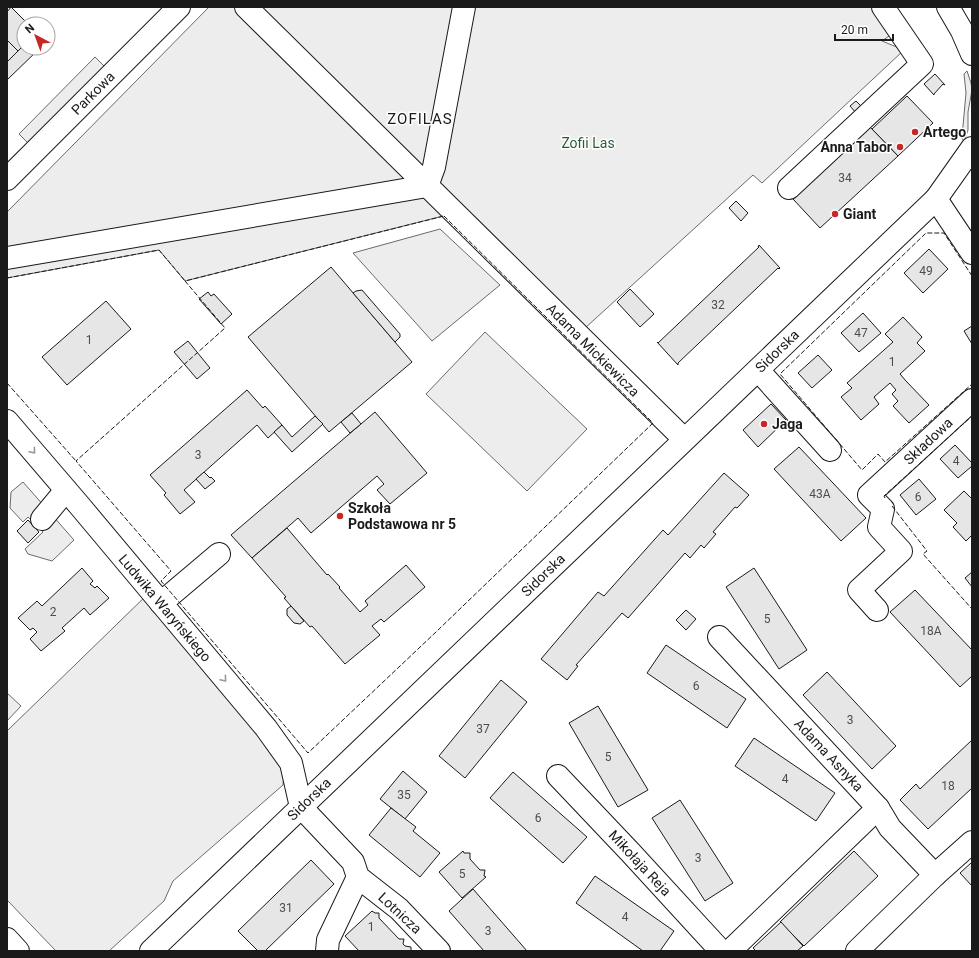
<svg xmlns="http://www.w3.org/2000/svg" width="979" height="958" font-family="Roboto,sans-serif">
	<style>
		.built { fill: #ededed; stroke: #6a6a6a }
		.building { fill: #e6e6e6; stroke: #1a1a1a }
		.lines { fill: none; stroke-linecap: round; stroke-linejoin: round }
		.minor-casing { stroke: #1a1a1a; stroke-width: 24 }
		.minor { stroke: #fff; stroke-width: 22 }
		.fence { stroke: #1a1a1a; stroke-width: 1; stroke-dasharray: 5 2; stroke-linecap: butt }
		.oneway { stroke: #989898 }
		.poi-dot { fill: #c62828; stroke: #fff; stroke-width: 1.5 }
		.labels { text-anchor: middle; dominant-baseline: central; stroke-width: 3; stroke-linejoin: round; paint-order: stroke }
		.number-label { font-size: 12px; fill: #4d4d4d }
		.street-label { font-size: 14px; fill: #1a1a1a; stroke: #fff }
		.poi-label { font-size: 14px; font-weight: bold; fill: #1a1a1a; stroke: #fff; text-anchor: start }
		.park-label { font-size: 14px; fill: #2b5a34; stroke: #fff }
		.neighbourhood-label { font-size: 15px; letter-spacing: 1px; fill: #1a1a1a; stroke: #fff }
	</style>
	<rect width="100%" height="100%" fill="#fff"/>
	<g class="built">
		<path d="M209 7H876L892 35 889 36 882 41 904 50 762 183 753 175 584 329 447 215 185 281 159 250 7 278V212Z"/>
		<path d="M95 57 104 66 28 143 19 134Z"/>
		<path d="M967 71 971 83 972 90 968 112V130L964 142 961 136 963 126 966 93 964 74Z"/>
		<path d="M440 229 500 285 432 341 353 253Z"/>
		<path d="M485 332 587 429 527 491 426 394Z"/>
		<path d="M23 482 74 540 52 561 28 554 25 549 43 532 28 517 23 522 10 508 11 492Z"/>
		<path d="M151 591 266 728 284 773 283 785 173 881 164 901 109 951H56L7 900V731Z"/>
		<path d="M7 693 21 706 7 721Z"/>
	</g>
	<g class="building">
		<path d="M11 7 28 24H24V45L18 51 7 40V12Z"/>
		<path d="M7 40 18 51 7 62Z"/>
		<path d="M24 45V48H40L7 80V62Z"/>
		<path d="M935 74 945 85 943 84 934 94V95L924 84Z"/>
		<path d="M907 96 933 123 898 156 872 129Z"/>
		<path d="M856 101 863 108 857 114 850 106Z"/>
		<path d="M870 127 898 156 820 228 793 199Z"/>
		<path d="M736 201 748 213 741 221 729 208Z"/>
		<path d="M759 245 780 268 779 269 778 268 678 363V365L657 342 658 343 759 247H758Z"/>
		<path d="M929 249 948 269 923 293 904 273Z"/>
		<path d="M331 267 412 362 329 432 248 337Z"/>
		<path d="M630 289 654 314 640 327 617 302Z"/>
		<path d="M362 290 400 334V337L395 342 353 293 356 291Z"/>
		<path d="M208 292 211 296 214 294 232 314 221 324 199 299Z"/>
		<path d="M106 301 131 329 67 385 42 357Z"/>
		<path d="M863 313 881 333 859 352 841 333Z"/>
		<path d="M903 317 922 337 917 343 925 351 900 374 906 381 929 405 909 423 893 406 898 401 892 394 896 390 890 383 874 397 879 404 861 420 841 397 852 388 847 383 893 342 885 334Z"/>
		<path d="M972 326V344L964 331Z"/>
		<path d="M188 341 210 368 197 379 174 352Z"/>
		<path d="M818 355 832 370 812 388 798 373Z"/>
		<path d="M247 390 263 408 265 406 282 425 268 438 257 425 184 490 195 502 180 514 164 495 166 493 150 475Z"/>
		<path d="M771 404 786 420 758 447 743 430Z"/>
		<path d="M375 412 427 473 390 504 377 490 384 484 377 476 311 533 298 518 252 558 231 535Z"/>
		<path d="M352 413 361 424 350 433 341 422Z"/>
		<path d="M315 416 323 424 292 452 274 432 282 425 292 437Z"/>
		<path d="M955 445 972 463V466L958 478 940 459Z"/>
		<path d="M799 447 866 518 841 541 774 469Z"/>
		<path d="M204 472 210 478 211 477 215 481 205 489 196 479Z"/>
		<path d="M724 473 749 495 737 508 735 507 713 532 716 534 704 548 701 545 690 558 685 553 628 618 622 613 576 665 578 666 567 680 541 659 598 592 604 596 663 530 668 535Z"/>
		<path d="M919 479 936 499 916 515 900 495Z"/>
		<path d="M964 491 972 499V535L966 541 953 527 957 523 944 510Z"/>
		<path d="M28 520 39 532 28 543 17 531Z"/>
		<path d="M287 528 327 575 328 574 340 587 339 588 360 612 368 605 365 601 406 565 425 587 384 622 381 619 372 626 380 635 345 664 312 626 310 627 291 606 284 598 286 597 252 558Z"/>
		<path d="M82 568 93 581 90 584 95 588 97 586 109 598 90 615 84 608 62 628 65 631 41 651 30 639 37 632 33 628 30 630 18 618 37 601 42 606Z"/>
		<path d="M754 568 807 650 779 669 726 587Z"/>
		<path d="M972 572V587L965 578Z"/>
		<path d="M915 590 972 650V676L960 687 890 612Z"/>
		<path d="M291 606 304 621 300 624 294 623 287 615V609Z"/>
		<path d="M686 610 696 619 686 630 676 620Z"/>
		<path d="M666 645 746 699 727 728 647 673Z"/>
		<path d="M827 672 896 746 872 769 803 695Z"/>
		<path d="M501 680 527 702 465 778 439 756Z"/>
		<path d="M598 706 648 790 618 807 569 723Z"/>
		<path d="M754 738 835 793 816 821 735 766Z"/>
		<path d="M972 740V788L928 829 900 800 916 784 920 789Z"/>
		<path d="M403 771 427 792 405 819 380 799Z"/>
		<path d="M513 772 587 837 563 863 490 798Z"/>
		<path d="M680 800 733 883 705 901 652 818Z"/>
		<path d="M391 808 416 827 413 831 440 853 420 877 369 835Z"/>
		<path d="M463 851 464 853H470V859L480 870H485L484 876 486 877 462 898 439 872Z"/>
		<path d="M854 851 878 876 804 946 780 922Z"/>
		<path d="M311 860 334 884 265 951H258L238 931Z"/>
		<path d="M972 862V886L960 873Z"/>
		<path d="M595 876 674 931 660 951H643L576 903Z"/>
		<path d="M473 889 527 951H484L449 911Z"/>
		<path d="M372 911 375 913H379V918L399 939H404L403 944 405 946 411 947V951H359L345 936Z"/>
		<path d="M781 922 803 946 797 951H756L753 948Z"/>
	</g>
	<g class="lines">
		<defs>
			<g id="minor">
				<path d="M246 7 684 439"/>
				<path d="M948 7 962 31 972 54"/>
				<path d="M7 179 179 7"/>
				<path d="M789 188 922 64 883 7"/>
				<path d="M936 199 972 253"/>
				<path d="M7 258 427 186 434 167 464 7"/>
				<path d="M758 370 830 450"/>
				<path d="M7 421 79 505 266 728 291 763 301 807"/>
				<path d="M42 519 66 490"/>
				<path d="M161 603 219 554"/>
				<path d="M877 610 859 590 901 551 879 527 883 509 869 495 972 400"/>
				<path d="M719 637 878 808 890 828 935 875"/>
				<path d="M558 776 631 853 721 951"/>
				<path d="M301 807 353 862 358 877 399 909 439 951"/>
				<path d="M7 939 18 951"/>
				<path d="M151 951 936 199 972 148"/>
				<path d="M327 951 328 940 358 877"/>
				<path d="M730 951 878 808"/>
				<path d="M857 951 935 875 972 842"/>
			</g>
		</defs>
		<use href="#minor" class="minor-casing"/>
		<use href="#minor" class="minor"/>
		<g class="fence">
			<path d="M444 216 653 423 436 632 308 753 161 581 171 571 76 461 225 328 185 281Z"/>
			<path d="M972 276 944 233H926L780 374 862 470 878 454 885 462 972 384"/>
			<path d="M7 278 159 250 186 282"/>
			<path d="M7 383 76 461H77"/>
			<path d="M885 498 884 496 972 416"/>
			<path d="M892 506 927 551 923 554 972 609"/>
		</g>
	</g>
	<defs><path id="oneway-chevron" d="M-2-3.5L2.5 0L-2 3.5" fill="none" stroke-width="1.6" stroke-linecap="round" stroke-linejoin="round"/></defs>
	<g class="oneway">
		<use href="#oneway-chevron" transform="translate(33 451) rotate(49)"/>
		<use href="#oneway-chevron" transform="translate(224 679) rotate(50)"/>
	</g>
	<g class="poi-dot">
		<circle cx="915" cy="132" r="4"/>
		<circle cx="900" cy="147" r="4"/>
		<circle cx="835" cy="214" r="4"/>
		<circle cx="764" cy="424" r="4"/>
		<circle cx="340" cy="516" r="4"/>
	</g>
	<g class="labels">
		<g class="number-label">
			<text x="845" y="178">34</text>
			<text x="926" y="271">49</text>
			<text x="718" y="305">32</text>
			<text x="861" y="333">47</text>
			<text x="89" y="340">1</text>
			<text x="892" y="362">1</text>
			<text x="198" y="455">3</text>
			<text x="956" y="461">4</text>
			<text x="820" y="494">43A</text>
			<text x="918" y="497">6</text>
			<text x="53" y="612">2</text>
			<text x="767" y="619">5</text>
			<text x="931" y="631">18A</text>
			<text x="696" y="686">6</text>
			<text x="850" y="720">3</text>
			<text x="483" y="729">37</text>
			<text x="608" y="757">5</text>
			<text x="785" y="779">4</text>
			<text x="948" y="786">18</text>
			<text x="404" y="795">35</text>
			<text x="538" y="818">6</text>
			<text x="698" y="858">3</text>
			<text x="462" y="874">5</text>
			<text x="286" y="908">31</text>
			<text x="625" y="917">4</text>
			<text x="371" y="927">1</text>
			<text x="488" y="931">3</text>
		</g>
		<g class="street-label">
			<text transform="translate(93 93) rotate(-45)">Parkowa</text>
			<text transform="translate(593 350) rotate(45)">Adama Mickiewicza</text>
			<text transform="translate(777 351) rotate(-44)">Sidorska</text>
			<text transform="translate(928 441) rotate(-43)">Składowa</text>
			<text transform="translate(543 575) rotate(-44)">Sidorska</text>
			<text transform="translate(165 608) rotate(50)">Ludwika Waryńskiego</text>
			<text transform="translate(829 755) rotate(47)">Adama Asnyka</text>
			<text transform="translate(309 799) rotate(-44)">Sidorska</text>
			<text transform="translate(640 863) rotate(47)">Mikołaja Reja</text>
			<text transform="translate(400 913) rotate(43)">Lotnicza</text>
		</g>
		<g class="poi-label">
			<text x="923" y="132">Artego</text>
			<text x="892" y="147" text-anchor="end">Anna Tabor</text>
			<text x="843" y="214">Giant</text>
			<text x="772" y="424">Jaga</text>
			<text x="348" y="508">Szkoła<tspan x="348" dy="16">Podstawowa nr 5</tspan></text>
		</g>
		<g class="park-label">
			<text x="588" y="143">Zofii Las</text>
		</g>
		<g class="neighbourhood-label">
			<text x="420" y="119">ZOFILAS</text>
		</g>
	</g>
	<rect width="979" height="958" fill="none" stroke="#1a1a1a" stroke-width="16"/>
	<g transform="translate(36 36) rotate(319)"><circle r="19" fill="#ffffff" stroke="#a3a3a3"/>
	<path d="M0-3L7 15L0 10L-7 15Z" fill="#c62828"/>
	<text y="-6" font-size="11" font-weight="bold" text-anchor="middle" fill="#1a1a1a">N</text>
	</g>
	<path d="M835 34v6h58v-6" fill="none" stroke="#1a1a1a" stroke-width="2"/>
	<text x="841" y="34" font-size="12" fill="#1a1a1a" stroke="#ffffff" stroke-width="3" paint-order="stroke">20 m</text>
</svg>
